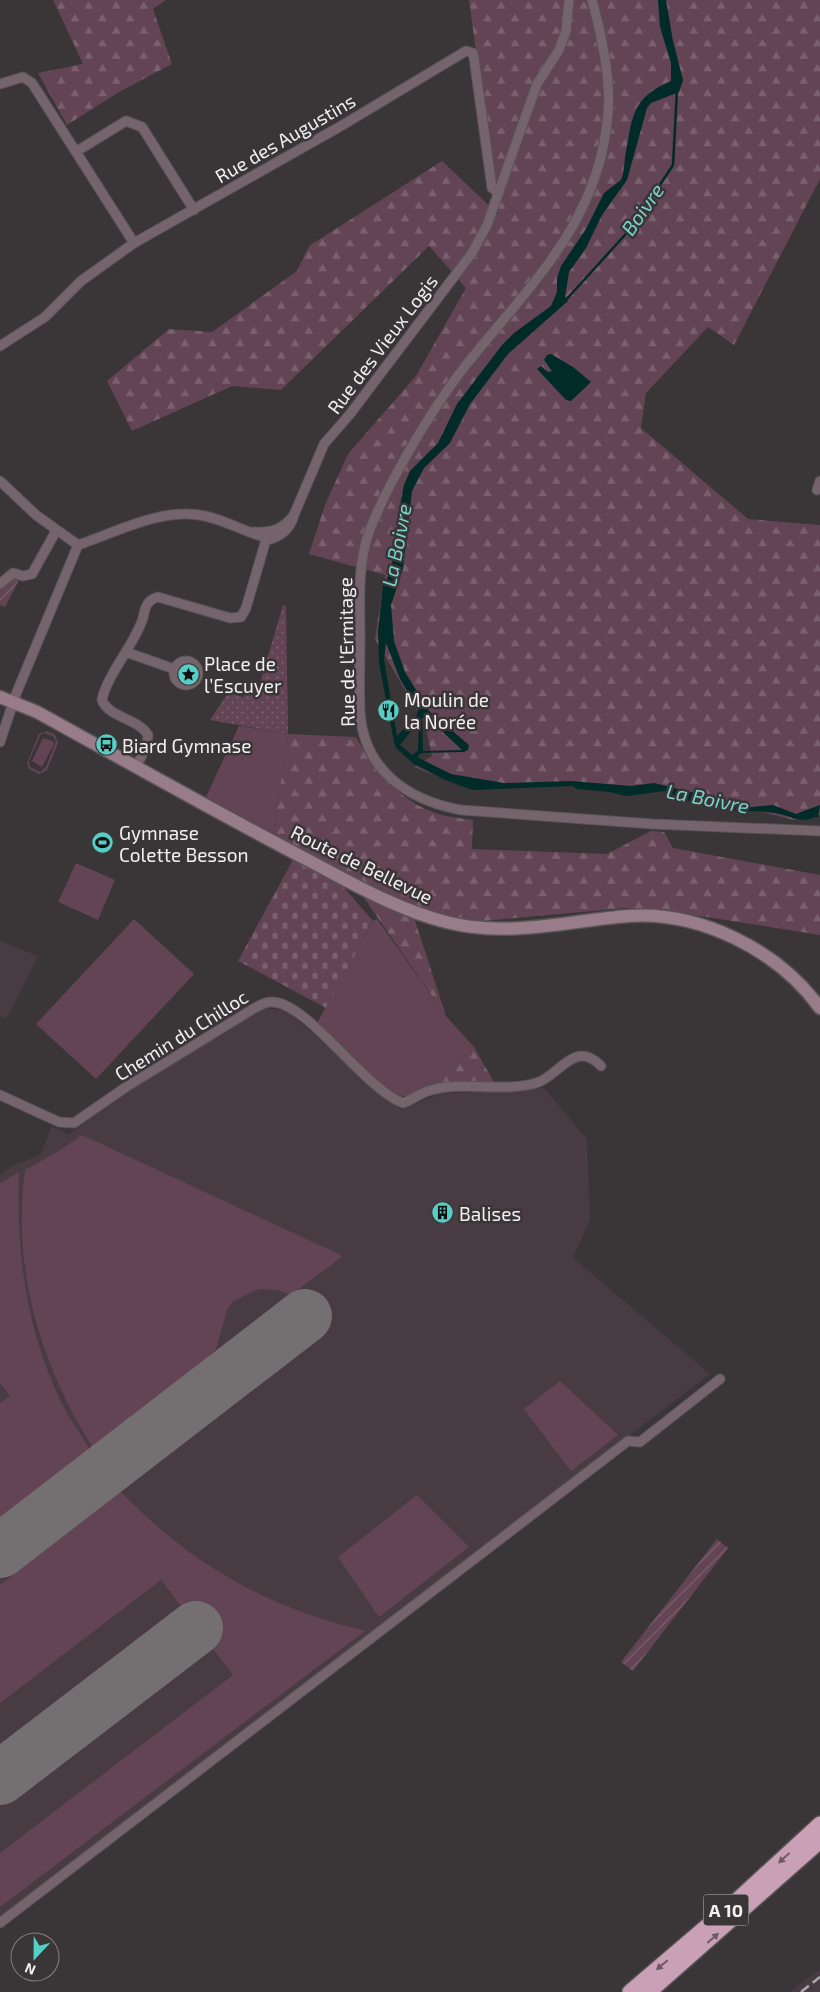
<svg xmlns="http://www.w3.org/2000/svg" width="820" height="1992" font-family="'Exo 2',sans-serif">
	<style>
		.built { fill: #483c42 }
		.grass { fill: #634454; fill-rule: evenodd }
		.forest { fill: url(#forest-firs) }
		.cemetery { fill: url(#cemetery-stones) }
		.park { fill: url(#park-dots) }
		.garden { fill: url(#garden-furrows) }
		.water { fill: #002b29; fill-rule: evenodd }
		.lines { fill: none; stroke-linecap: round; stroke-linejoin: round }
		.stream { stroke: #002b29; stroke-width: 2.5 }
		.runway { stroke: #746f71; stroke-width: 54 }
		.street-casing { stroke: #585355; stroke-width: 11 }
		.secondary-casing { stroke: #585355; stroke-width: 15 }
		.highway-casing { stroke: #585355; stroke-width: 18 }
		.street { stroke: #75646c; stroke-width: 9 }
		.secondary { stroke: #987c8a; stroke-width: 12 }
		.highway { stroke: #caa0b6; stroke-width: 15 }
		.rail { stroke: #ada9ab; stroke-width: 2.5; stroke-dasharray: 10 5; stroke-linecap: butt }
		.oneway { fill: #6c5a63 }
		.labels { text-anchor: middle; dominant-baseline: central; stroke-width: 5; stroke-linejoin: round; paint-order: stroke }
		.shield { fill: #3a3537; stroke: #bcb7b9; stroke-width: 1 }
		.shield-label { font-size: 18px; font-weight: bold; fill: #f3eff1 }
		.street-label { font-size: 19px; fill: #f3eff1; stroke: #3a3537 }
		.poi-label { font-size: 19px; fill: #f3eff1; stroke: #3a3537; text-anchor: start }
		.water-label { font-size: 20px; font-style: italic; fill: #7ad4cc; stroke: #3a3537 }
	</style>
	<defs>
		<pattern id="forest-firs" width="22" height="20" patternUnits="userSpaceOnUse" patternTransform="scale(1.25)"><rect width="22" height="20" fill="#634454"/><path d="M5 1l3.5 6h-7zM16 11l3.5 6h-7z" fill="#7a5f6d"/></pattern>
		<pattern id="cemetery-stones" width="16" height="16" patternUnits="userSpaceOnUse" patternTransform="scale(1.25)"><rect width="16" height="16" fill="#634454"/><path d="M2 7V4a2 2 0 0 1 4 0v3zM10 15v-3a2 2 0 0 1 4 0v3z" fill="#7a5f6d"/></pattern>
		<pattern id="park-dots" width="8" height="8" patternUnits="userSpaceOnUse" patternTransform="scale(1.25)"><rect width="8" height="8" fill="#634454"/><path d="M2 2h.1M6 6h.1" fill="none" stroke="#7a5f6d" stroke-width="1.8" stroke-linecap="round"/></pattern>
		<pattern id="garden-furrows" width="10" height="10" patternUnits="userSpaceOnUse" patternTransform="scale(1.25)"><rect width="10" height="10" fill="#634454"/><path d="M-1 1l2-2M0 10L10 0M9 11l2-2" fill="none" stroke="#7a5f6d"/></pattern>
	</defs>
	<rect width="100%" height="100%" fill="#3a3537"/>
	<g class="built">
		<path d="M0 941 38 956 7 1018 0 1016Z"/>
		<path d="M265 1008 287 1011 401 1110 440 1094 544 1088 587 1139 590 1219 573 1258 710 1374 0 1918V1175L14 1165 40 1155 52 1126 68 1135 130 1090Z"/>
		<path d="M820 1969V1992H789Z"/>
	</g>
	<g class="grass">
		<path d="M239 726 288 734 273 834 206 797Z"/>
		<path d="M47 731 55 735 58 743 47 770 39 774 29 769 27 763 39 734ZM43 733 53 736 56 741 46 767 40 772 30 767 29 761 40 736Z"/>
		<path d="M43 738 53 741 54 744 42 767 32 761Z"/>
		<path d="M76 863 115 880 98 920 58 902Z"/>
		<path d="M134 919 194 974 96 1079 36 1024Z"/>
		<path d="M377 919 446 1016 474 1047 432 1085 411 1098 391 1093 316 1025 373 921Z"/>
		<path d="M82 1135 343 1256 291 1295 277 1290 259 1289 233 1301 227 1310 216 1349 199 1366 92 1447C40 1361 12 1272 25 1170L59 1151Z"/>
		<path d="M19 1172C16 1254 26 1329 62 1404 70 1420 81 1434 90 1450L0 1518V1403L10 1396 0 1383V1183Z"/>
		<path d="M560 1381 618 1435 571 1471 524 1409Z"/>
		<path d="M121 1492C192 1565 266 1607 365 1631L0 1907V1853L233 1675 161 1580 0 1703V1585Z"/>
		<path d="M417 1495 469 1547 379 1617 338 1557Z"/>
	</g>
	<g class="forest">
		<path d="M53 0H166L153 9 172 64 119 92 67 125 38 73 83 64Z"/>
		<path d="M469 0H820V179L734 345 708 327 646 393 641 428 748 519 820 525V815L795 820 655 786H463L414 767 432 756 425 724 375 639 385 575 309 554 325 505 348 454 416 376 466 288 429 246 281 390 232 386 132 431 107 381 169 329 212 332 297 271 309 246 442 161 498 214Z"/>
		<path d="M288 734 356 737C374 770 399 800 435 813 446 817 461 818 473 820L472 849 607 854 651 831 664 832 673 848 820 875V935L707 917 624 908 483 921 440 915 409 902 446 1016 346 872 273 834Z"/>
		<path d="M474 1047 495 1084 432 1085Z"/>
	</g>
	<path class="cemetery" d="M294 858 339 882 373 921 326 1008 238 961Z"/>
	<path class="park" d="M283 605 286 606 288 734 210 720 228 693 243 697 260 683Z"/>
	<g class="garden">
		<path d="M14 577 19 580 5 607 0 605V590Z"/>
		<path d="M717 1539 728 1548 633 1671 621 1662Z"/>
	</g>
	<g class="water">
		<path d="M658 0H666L673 41 683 80 679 92 651 103 647 108 627 180 602 215 586 248 569 272 565 297 568 301 508 354 470 404 450 443 424 468 412 491 403 569 391 605 394 641 405 672 429 711 469 745 468 750 464 752 421 753 417 757 451 774 504 783 571 781 631 786 654 783 752 807 773 805 796 814 820 805 818 818 816 817C797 824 793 816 775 813 760 811 743 811 729 810L726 807 685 800 665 791 626 796 610 792 577 789 573 786 472 790 443 779 414 764 396 748 394 742 379 663 378 631 383 586 391 571 400 506 404 485 410 471 438 443 457 404 502 345 514 333 551 306 557 292V278L561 266 586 229 604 193 621 180C624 173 624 166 625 158 633 117 630 99 671 81V63L660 27ZM386 643 400 679 418 710 417 715 397 736 384 660ZM425 717 429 719 462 750 423 751 422 719ZM419 721 418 751 412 755 400 745Z"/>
		<path d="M551 354 573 367 591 382 571 401 566 400 537 369 541 366 548 372 552 371 544 360 547 355Z"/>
	</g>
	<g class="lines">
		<path class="stream" d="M565 301 633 226 673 165 677 90"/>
		<g class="runway">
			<path d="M0 1551 305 1316"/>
			<path d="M0 1778 196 1628"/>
		</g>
		<defs>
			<g id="street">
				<path d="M592 0C601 33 611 79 608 113 600 222 529 286 466 365 433 407 388 482 369 532 357 566 360 602 360 637 360 662 359 687 360 712 364 770 407 800 461 810L653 824 820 831"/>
				<path d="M0 84 23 77 32 83 134 243"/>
				<path d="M77 151 126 121 142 127 194 210"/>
				<path d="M0 346 45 317 81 281 134 243 341 126 466 51 473 53 474 58 492 188 499 193"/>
				<path d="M0 481 36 515 78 545"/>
				<path d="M817 490 820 481"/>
				<path d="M294 515 324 444 350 414 472 253 487 225 537 84 559 50 566 31 569 0"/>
				<path d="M78 545C117 532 162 507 205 516 228 521 249 534 271 539 283 535 291 527 294 515 283 529 273 533 254 532"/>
				<path d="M0 584 13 573 23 576 32 574 56 531"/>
				<path d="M126 652 174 669"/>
				<circle cx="186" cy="673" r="12"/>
				<path d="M0 742 16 694 78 545"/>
				<path d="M136 767 147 745 148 735C138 718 109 718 102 700 106 676 135 644 143 618 145 607 147 600 158 597L230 618 241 617 246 608 268 533"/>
				<path d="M0 1095 59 1122 74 1123 126 1087 253 1009C259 1006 264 1002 271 1002 306 1000 364 1089 403 1103 412 1100 419 1094 428 1091 462 1080 501 1093 536 1083 559 1077 574 1038 601 1066"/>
				<path d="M0 1923 628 1441 640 1442 720 1379"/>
			</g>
			<path id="secondary" d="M0 697 37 712C126 761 214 811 304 858 350 882 395 909 446 922 507 938 567 921 628 916 700 911 778 950 820 1008"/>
			<g id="highway">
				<path d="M630 1992 733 1904 820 1824"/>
				<path d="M649 1992 820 1841"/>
			</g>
		</defs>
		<use href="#street" class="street-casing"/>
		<use href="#secondary" class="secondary-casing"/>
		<use href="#highway" class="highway-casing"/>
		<use href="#street" class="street"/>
		<use href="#secondary" class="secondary"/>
		<use href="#highway" class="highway"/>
		<path class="rail" d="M801 1992 820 1977"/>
	</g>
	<defs><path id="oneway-solid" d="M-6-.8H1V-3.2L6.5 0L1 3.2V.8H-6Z" transform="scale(1.25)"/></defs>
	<g class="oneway">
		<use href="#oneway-solid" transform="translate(784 1858) rotate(137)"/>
		<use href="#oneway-solid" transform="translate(713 1938) rotate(-41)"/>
		<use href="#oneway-solid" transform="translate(662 1965) rotate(140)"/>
	</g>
	<defs>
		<symbol id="sight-disc" viewBox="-11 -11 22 22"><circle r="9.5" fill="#55cec5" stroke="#3a3537"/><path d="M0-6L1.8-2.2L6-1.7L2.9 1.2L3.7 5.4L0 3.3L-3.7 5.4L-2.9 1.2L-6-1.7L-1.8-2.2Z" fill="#111"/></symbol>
		<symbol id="restaurant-disc" viewBox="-11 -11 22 22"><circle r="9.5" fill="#55cec5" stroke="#3a3537"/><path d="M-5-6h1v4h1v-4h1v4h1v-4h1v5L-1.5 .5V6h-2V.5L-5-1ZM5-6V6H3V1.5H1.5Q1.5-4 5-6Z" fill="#111"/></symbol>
		<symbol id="bus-disc" viewBox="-11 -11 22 22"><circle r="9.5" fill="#55cec5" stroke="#3a3537"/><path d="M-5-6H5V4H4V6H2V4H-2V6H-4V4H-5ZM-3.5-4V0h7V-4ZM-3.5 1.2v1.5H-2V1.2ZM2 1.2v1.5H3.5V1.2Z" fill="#111"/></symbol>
		<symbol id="stadium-disc" viewBox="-11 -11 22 22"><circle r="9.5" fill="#55cec5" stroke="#3a3537"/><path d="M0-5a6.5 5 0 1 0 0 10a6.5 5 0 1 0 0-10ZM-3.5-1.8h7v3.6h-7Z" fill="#111"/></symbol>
		<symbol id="building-disc" viewBox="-11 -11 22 22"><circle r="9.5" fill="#55cec5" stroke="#3a3537"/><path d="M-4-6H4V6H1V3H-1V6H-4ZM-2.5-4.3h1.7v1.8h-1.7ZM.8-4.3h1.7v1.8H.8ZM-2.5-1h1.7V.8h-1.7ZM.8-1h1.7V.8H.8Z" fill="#111"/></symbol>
	</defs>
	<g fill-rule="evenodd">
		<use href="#sight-disc" x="176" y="662" width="25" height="25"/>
		<use href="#restaurant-disc" x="376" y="698" width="25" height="25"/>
		<use href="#bus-disc" x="94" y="732" width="25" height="25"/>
		<use href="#stadium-disc" x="90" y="830" width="25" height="25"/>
		<use href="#building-disc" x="430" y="1200" width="25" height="25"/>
	</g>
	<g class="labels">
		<rect class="shield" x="703.5" y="1894.5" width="45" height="31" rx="4"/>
		<g class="shield-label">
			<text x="726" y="1910">A 10</text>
		</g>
		<g class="street-label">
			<text transform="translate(285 138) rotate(-30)">Rue des Augustins</text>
			<text transform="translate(382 344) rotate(-53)">Rue des Vieux Logis</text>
			<text transform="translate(346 652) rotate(-91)">Rue de l’Ermitage</text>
			<text transform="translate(362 864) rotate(26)">Route de Bellevue</text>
			<text transform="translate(181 1035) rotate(-32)">Chemin du Chilloc</text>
		</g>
		<g class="poi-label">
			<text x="204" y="663">Place de<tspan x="204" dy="22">l’Escuyer</tspan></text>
			<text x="404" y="699">Moulin de<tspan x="404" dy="22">la Norée</tspan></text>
			<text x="122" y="745">Biard Gymnase</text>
			<text x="119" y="832">Gymnase<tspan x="119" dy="22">Colette Besson</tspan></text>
			<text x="459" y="1213">Balises</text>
		</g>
		<g class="water-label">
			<text transform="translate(642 209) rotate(-55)">Boivre</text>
			<text transform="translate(396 545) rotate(-79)">La Boivre</text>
			<text transform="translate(708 798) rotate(11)">La Boivre</text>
		</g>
	</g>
	<g transform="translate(35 1957) rotate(202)"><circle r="24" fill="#3a3537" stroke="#847f81"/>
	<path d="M0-4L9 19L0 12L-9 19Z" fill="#55cec5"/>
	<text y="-8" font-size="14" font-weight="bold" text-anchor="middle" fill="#f3eff1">N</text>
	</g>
</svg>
